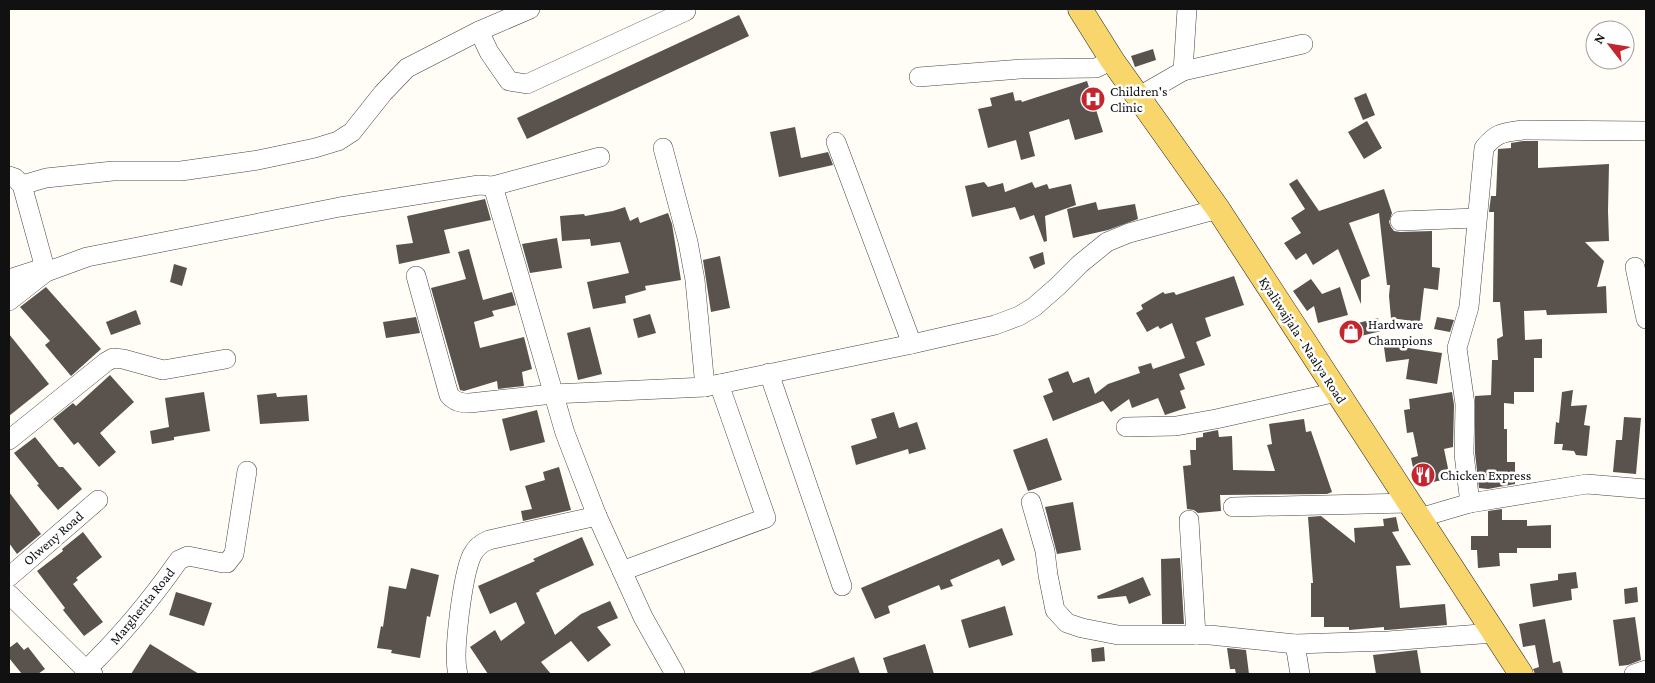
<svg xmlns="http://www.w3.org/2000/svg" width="1655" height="683" font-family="'Crimson Pro',serif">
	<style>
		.building { fill: #5a524d }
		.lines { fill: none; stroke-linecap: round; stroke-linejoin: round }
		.minor-casing { stroke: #444; stroke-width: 20 }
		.major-casing { stroke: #222; stroke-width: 25 }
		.minor { stroke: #fff; stroke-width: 19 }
		.major { stroke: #f9d66b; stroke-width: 24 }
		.labels { text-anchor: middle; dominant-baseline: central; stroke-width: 5; stroke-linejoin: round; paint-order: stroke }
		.poi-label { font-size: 14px; fill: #111; stroke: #fff; text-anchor: start }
		.street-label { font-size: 14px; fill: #111; stroke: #fff }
	</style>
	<rect width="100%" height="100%" fill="#fffdf5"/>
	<g class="building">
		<path d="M739 15 749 36 527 139 517 118Z"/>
		<path d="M1153 49 1156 60 1135 67 1131 56Z"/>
		<path d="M1087 81 1103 132 1075 140 1069 119 1029 132 1035 156 1021 160 1016 140 988 148 978 109 992 106 990 98 1013 92 1015 101 1021 100 1022 102Z"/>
		<path d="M1366 93 1375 115 1363 120 1354 98Z"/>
		<path d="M1367 121 1382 148 1364 159 1348 132Z"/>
		<path d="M795 127 801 158 828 152 833 165 779 177 770 132Z"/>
		<path d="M1523 141H1538V168L1609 164 1608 211 1609 241 1585 242 1604 261 1597 287 1606 286 1607 313 1547 315 1546 310 1524 311 1525 340 1542 339V358H1534V392H1514V404L1504 403V429H1507V462H1515V484L1488 489 1479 488 1475 453V396L1491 395 1492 360H1498L1497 339 1503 336 1500 302H1493L1494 212H1489L1491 196H1496L1498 149 1511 148V143Z"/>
		<path d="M1297 179 1319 211 1384 189 1392 213 1389 222 1391 227 1394 231 1400 232 1432 231V267L1440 268 1438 290 1424 288 1420 322 1391 318 1389 296 1390 285H1387L1379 213 1349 223 1370 276 1361 280V304L1338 249 1313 265 1306 253 1296 260 1284 243 1301 233 1291 218 1305 209 1289 184Z"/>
		<path d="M984 182 988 187 1003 183 1005 192 1032 182 1035 188 1047 184 1049 189 1071 184 1076 205 1045 216 1047 241 1044 242 1034 215 1020 220 1015 207 972 217 965 186Z"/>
		<path d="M485 199 491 220 444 230 450 253 399 264 396 245 413 243 407 216Z"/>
		<path d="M1096 202 1098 210 1135 204 1138 219 1108 230 1073 238 1067 209Z"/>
		<path d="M625 207 630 221 638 217 640 223 668 213 672 224 681 280 645 286 646 290 625 296 626 303 593 309 587 282 629 273 620 242 591 246 590 239 562 241 560 216 584 214 585 216 613 211Z"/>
		<path d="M557 238 562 268 530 273 522 244Z"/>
		<path d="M469 249 483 300 512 292 516 305 492 311 494 316 474 322 480 348 524 337 532 369 522 372 524 386 498 389 497 381 464 391 460 390 431 288 466 279 458 252Z"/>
		<path d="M1043 252 1045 264 1034 269 1029 257Z"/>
		<path d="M720 256 730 308 711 312 703 260Z"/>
		<path d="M174 264 187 268 182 286 170 282Z"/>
		<path d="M1234 276 1244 305 1205 318 1211 336 1196 342 1205 365 1179 374 1185 389 1180 391 1186 408 1165 415 1158 398 1132 408 1129 399 1111 412 1103 401 1053 421 1043 396 1053 392 1048 379 1068 371 1073 383 1089 377 1095 394 1108 384 1140 373 1138 367 1151 363 1153 369 1185 358 1172 323 1160 329 1158 326 1147 332 1136 313 1143 309 1141 305 1163 292 1165 294 1174 292 1176 295Z"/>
		<path d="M1311 279 1322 294 1340 287 1348 315 1318 323 1314 306 1307 311 1293 291Z"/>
		<path d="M46 287 101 349 71 376 45 345 50 341 20 307Z"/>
		<path d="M136 310 141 324 111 335 106 322Z"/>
		<path d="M650 314 656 333 638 338 633 319Z"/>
		<path d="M416 317 420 333 386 338 383 322Z"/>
		<path d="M1437 317 1454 320 1450 332 1434 329Z"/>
		<path d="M1378 318 1381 331 1349 339 1346 326Z"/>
		<path d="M590 327 602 374 578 380 567 333Z"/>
		<path d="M9 334 49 384 9 416Z"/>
		<path d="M1395 346 1442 353 1437 384 1406 379 1409 359 1386 362 1384 347Z"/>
		<path d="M110 375 134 402 100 433 116 452 99 467 78 442 74 445 53 419 73 403 76 406Z"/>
		<path d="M1573 390 1571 406 1587 405 1584 425 1590 426 1587 456 1576 455 1574 451 1562 450 1563 444H1554L1556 422 1559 423 1562 392Z"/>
		<path d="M204 392 210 431 174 437V440L152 444 150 431 169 427 165 398Z"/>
		<path d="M1452 392 1454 405 1453 447 1444 449 1450 478 1417 486 1411 458 1418 456 1413 432 1407 433 1404 410 1410 409 1409 399Z"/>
		<path d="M276 393 277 397 307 395 309 421 260 424 257 395Z"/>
		<path d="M537 410 545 442 510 451 502 419Z"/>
		<path d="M894 412 899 428 917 422 926 449 909 454 908 449 856 465 851 446 877 438 871 419Z"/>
		<path d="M1624 417 1641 418 1636 474 1613 472 1616 440H1622Z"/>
		<path d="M1304 419 1306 432 1311 431 1332 492 1327 494 1220 495 1221 511 1198 513 1194 510 1187 509 1183 466 1191 465 1190 450H1196V438L1203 437V433L1218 430 1219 437 1232 436 1233 470 1275 471 1267 445 1272 444 1269 424Z"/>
		<path d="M35 437 59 467H63L82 489 58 510 37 485 39 484 14 453Z"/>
		<path d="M1047 438 1062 480 1028 491 1013 450Z"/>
		<path d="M559 467 571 510 523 521 521 511 532 509 525 486 545 480 543 472Z"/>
		<path d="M9 492 41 534 17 554 9 543Z"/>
		<path d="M1073 502 1081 550 1057 554 1045 507Z"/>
		<path d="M1502 509V520H1527V526L1551 525V548H1517V553H1499L1500 566 1478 568 1477 550H1471V536H1488V511Z"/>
		<path d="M1321 516 1355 543 1354 528 1384 526 1383 519 1396 517 1399 531 1392 532 1411 565 1396 566 1400 608 1445 604 1447 625 1387 630H1384V627L1349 630V627H1324V617H1311V583H1313L1308 517Z"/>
		<path d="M1002 528 1015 560 1002 566 999 559 950 580 953 586 941 590 939 585 888 606 890 613 875 619 861 588Z"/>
		<path d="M83 532 102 557 76 578 78 580 73 584 103 622 84 636 63 610 65 608 37 571 63 551 62 549Z"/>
		<path d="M582 537 594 565 539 590 540 591 536 593 555 635 581 614 610 601 618 618 597 627 611 645 588 662 571 641 541 662 551 674H488L470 647 495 630 501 641 525 623 516 602 490 614 478 586 535 561 533 559Z"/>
		<path d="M1180 558 1184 624H1162L1161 559Z"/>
		<path d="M411 568 439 575 430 617 427 616 420 658 391 653 392 650 377 648 381 626 383 627 389 586 406 589Z"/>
		<path d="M1576 572 1578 588 1571 589 1572 600 1533 607 1530 584 1558 580V574Z"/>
		<path d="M1143 577 1151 595 1129 604 1126 596 1098 599 1097 596Z"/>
		<path d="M1637 587 1638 602 1625 604 1624 589Z"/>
		<path d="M176 592 212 603 204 626 169 615Z"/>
		<path d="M1005 606 1013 635 969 648 961 620Z"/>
		<path d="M1635 617 1641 660 1628 665 1619 666 1613 620Z"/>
		<path d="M1545 619 1553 663 1560 661 1563 674H1535L1533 669 1539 667 1535 645 1523 647 1519 624Z"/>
		<path d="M17 642 24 650 28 647 45 669 38 674H22L9 658V648Z"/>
		<path d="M150 644 199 674H131Z"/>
		<path d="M925 644 934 674H888L883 658Z"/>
		<path d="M1104 647 1105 661 1092 662 1091 649Z"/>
		<path d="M1227 648 1246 650 1249 674H1236L1235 669H1230Z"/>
		<path d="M1417 650 1421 674H1376L1373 655Z"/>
		<path d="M854 657 860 674H810V673Z"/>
	</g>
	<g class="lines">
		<defs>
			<g id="minor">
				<path d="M479 31 489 52 509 81 527 84 686 11"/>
				<path d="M1183 71 1303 44"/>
				<path d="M919 77 1020 69 1096 68 1112 60"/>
				<path d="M1138 97 1183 71 1187 9"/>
				<path d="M836 142 912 344"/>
				<path d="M663 148 688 242 695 280 705 387"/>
				<path d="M9 176 15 178 22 185 46 272"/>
				<path d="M22 185 46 178 113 171H181L258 160 315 148 338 141 352 132 383 93 407 68 479 31 530 9"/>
				<path d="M493 186 565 433 597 516 643 617 675 674"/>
				<path d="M1400 221 1476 218"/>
				<path d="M1635 267 1646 319"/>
				<path d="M416 276 449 395C455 402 461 403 470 403L553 394 705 387 912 344 995 325 1019 316 1034 307 1058 286 1080 264 1107 242 1129 233 1218 209"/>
				<path d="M9 279 43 268"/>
				<path d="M9 301 46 272 87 257 340 207 479 185 493 186 600 157"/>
				<path d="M769 373 842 586"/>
				<path d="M1126 427 1176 426 1216 419 1337 392"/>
				<path d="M9 440 106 362 113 358 123 359 163 370 226 359"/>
				<path d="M1031 502 1045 551 1048 575 1055 610 1067 623 1082 628 1118 635H1210L1295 644 1388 641 1494 633"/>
				<path d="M1470 503 1464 454 1465 404 1457 348 1469 307 1484 148C1497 132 1503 133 1522 130L1646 131"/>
				<path d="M1233 507 1409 503"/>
				<path d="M1419 518 1470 503 1587 484 1646 489"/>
				<path d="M1189 520 1196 635"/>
				<path d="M622 571 766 518 719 384"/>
				<path d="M9 577 98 500"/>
				<path d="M9 594 86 670 93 674"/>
				<path d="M1295 644 1300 674"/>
				<path d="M86 670C121 636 151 600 179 560L188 556 223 563H227L234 554 247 471"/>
				<path d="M458 674C452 654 463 574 472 555 476 547 481 543 489 540L597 516"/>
				<path d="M1634 674 1646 670"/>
			</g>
			<path id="major" d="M1080 9 1112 60 1218 209 1521 674"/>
		</defs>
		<use href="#minor" class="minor-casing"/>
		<use href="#major" class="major-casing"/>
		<use href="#minor" class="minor"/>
		<use href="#major" class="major"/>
	</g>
	<defs>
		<symbol id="hospital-disc" viewBox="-11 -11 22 22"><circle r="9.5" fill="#c4262e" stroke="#fff"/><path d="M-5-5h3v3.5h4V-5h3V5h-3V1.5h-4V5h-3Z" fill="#fff"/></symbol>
		<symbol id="shop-disc" viewBox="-11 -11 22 22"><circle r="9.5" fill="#c4262e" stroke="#fff"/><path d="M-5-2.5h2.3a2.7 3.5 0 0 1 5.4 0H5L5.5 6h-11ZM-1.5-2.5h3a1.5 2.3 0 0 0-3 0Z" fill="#fff"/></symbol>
		<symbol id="restaurant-disc" viewBox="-11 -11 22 22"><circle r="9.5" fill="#c4262e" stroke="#fff"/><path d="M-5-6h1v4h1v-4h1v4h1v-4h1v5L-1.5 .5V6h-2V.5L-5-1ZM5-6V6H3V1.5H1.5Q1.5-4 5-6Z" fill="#fff"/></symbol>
	</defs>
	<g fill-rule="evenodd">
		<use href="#hospital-disc" x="1079" y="85" width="28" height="28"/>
		<use href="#shop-disc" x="1337" y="318" width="28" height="28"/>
		<use href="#restaurant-disc" x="1409" y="461" width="28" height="28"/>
	</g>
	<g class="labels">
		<g class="poi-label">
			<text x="1110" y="91">Children's<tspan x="1110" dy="16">Clinic</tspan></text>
			<text x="1368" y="324">Hardware<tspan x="1368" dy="16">Champions</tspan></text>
			<text x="1440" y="475">Chicken Express</text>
		</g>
		<g class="street-label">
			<text transform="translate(1303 340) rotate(57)">Kyaliwajjala - Naalya Road</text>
			<text transform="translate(53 538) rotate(-41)">Olweny Road</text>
			<text transform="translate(142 606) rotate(-51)">Margherita Road</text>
		</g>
	</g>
	<rect width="1655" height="683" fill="none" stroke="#111111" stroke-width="20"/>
	<g transform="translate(1610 45) rotate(301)"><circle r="24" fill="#ffffff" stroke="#a0a0a0"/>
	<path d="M0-4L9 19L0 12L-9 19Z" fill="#c4262e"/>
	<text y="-8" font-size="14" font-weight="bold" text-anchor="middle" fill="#111111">N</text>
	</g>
</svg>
